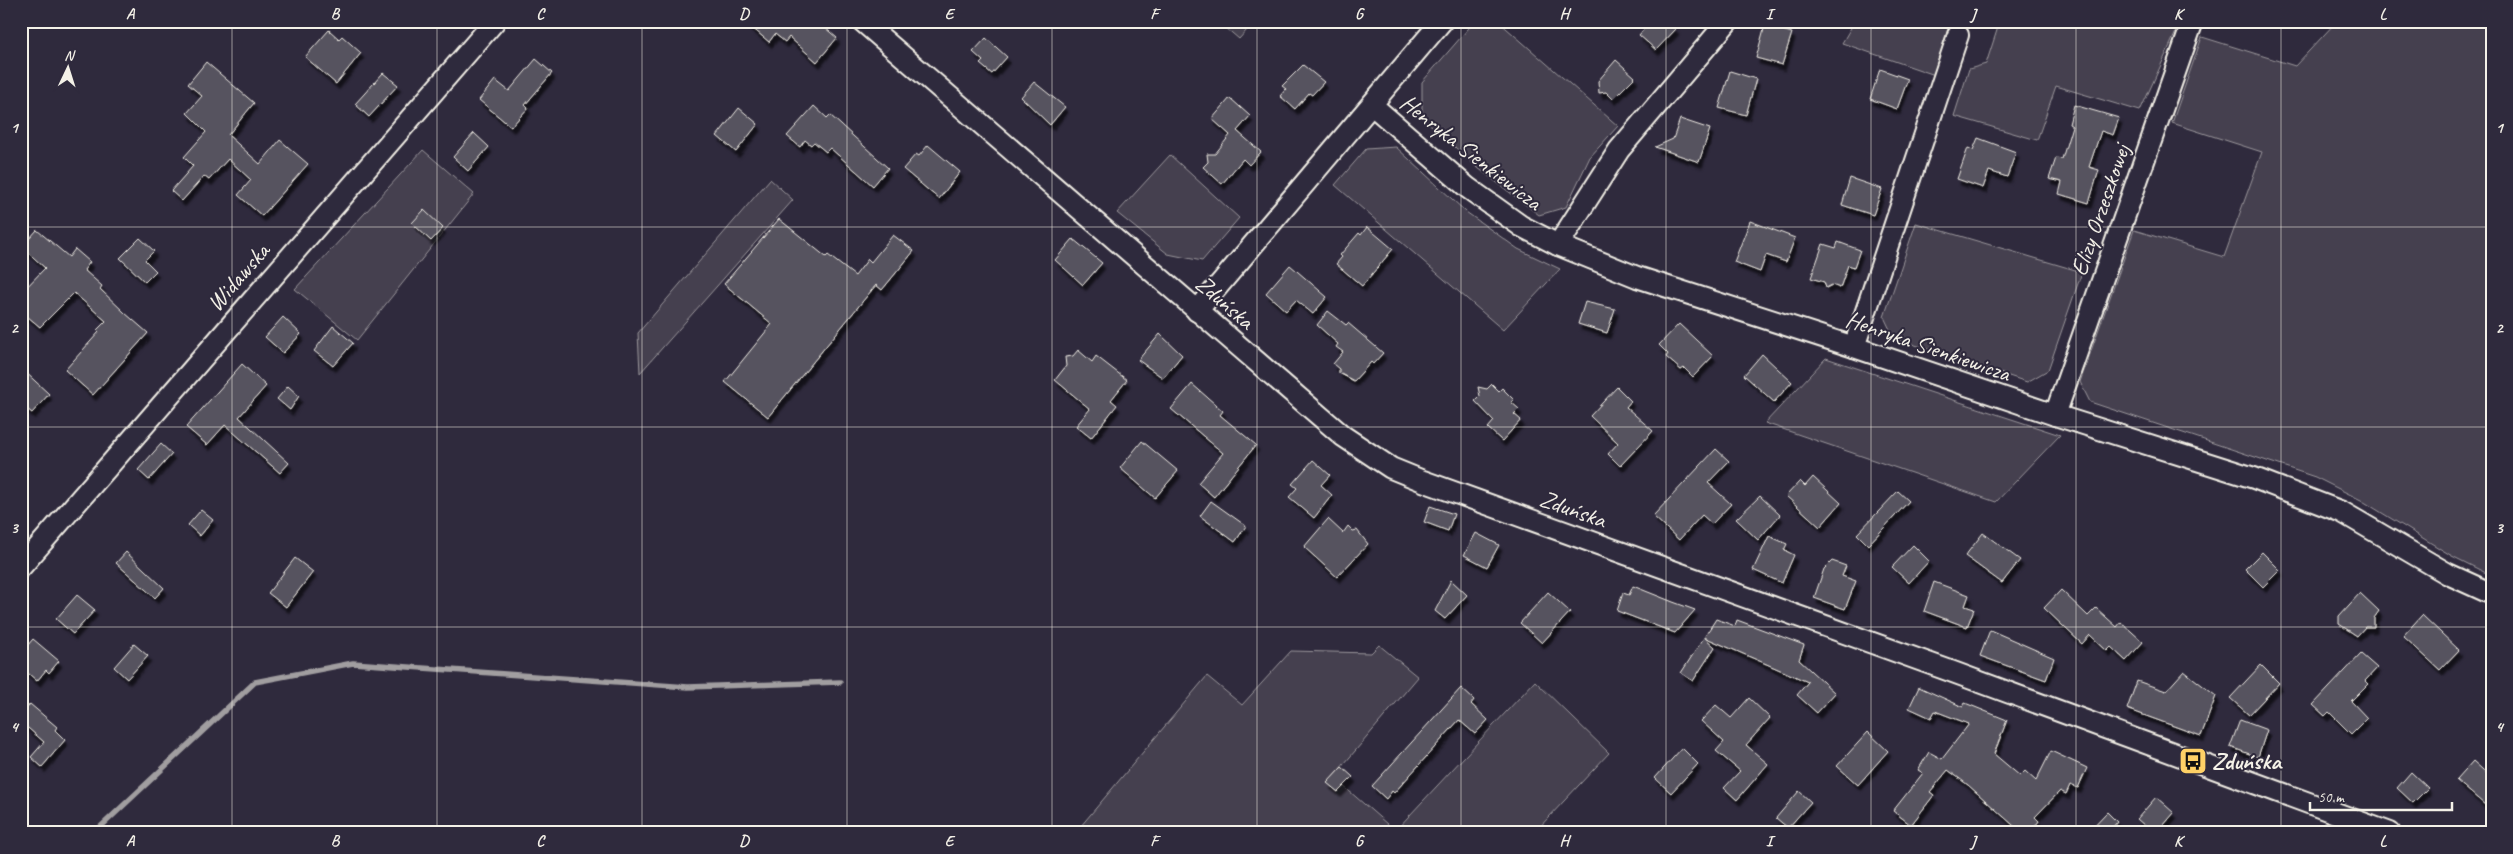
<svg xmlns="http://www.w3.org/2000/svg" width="2513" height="854" font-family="Caveat,sans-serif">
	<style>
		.green { fill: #454050; stroke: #9c989c }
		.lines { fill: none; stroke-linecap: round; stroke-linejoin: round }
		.stream { stroke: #a19ea0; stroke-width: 5.5 }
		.building { fill: #56525f; stroke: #f4f1e8; filter: url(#shadow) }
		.minor-casing { stroke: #f4f1e8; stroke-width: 24 }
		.minor { stroke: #2f2a3d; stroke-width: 20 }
		.grid { fill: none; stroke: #f4f1e8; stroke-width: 1; stroke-opacity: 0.55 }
		.labels { text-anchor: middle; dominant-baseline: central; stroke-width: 4; stroke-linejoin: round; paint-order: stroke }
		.street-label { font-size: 24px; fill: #f4f1e8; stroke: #2f2a3d }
		.poi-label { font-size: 24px; font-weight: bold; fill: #f4f1e8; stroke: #2f2a3d; text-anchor: start }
		.neatline { fill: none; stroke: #f4f1e8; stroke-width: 2 }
		.grid-label { font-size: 16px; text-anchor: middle; font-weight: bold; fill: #f4f1e8 }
	</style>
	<defs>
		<filter id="shadow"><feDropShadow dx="3" dy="5.5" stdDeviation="1" flood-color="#0009"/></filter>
	</defs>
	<rect width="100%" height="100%" fill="#2f2a3d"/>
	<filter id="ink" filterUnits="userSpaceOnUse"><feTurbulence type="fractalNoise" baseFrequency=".02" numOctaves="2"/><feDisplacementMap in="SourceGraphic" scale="10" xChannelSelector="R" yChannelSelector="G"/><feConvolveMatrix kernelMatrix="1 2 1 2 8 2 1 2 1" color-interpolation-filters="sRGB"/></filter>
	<g filter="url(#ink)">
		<g class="green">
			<path d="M1218 21H1255L1239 39Z"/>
			<path d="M1475 21H1498L1618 126 1590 157 1566 207 1539 215 1478 168 1422 117V82Z"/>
			<path d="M1855 21H1950L1935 75 1842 43Z"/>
			<path d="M2000 21H2181L2140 111 2056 86 2037 140 1954 116 1969 69 1986 64Z"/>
			<path d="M2337 21H2492V576L2452 556 2361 500 2315 477 2090 402 2080 382 2134 230 2224 257 2262 152 2172 123 2202 37 2295 66Z"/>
			<path d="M1396 147 1466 212 1518 249 1560 269 1503 330 1335 185 1366 149Z"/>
			<path d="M423 150 474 194 357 340 295 289Z"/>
			<path d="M1170 155 1239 218 1202 261 1168 254 1117 213Z"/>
			<path d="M770 179 793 200 640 373 638 333Z"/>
			<path d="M1916 223 2082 272 2048 370 2027 382 1894 338 1884 317Z"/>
			<path d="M1826 358 2060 435 1996 502 1765 423Z"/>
			<path d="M1379 645 1418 677 1333 777 1395 831 1535 681 1609 753 1534 833H1075L1207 676 1242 705 1291 651 1371 653Z"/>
		</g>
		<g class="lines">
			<path class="stream" d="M94 833 255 682 353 663 688 687 840 682"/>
		</g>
		<g class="building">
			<path d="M744 21H817L837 38 817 62 789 37 785 42 775 34 769 42Z"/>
			<path d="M1651 21H1667L1676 29 1656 50 1639 35Z"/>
			<path d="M1765 25 1792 33 1782 65 1756 58Z"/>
			<path d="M329 30 339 39 342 36 361 53 336 84 305 57Z"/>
			<path d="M986 38 1007 57 992 74 980 64 983 61 973 52Z"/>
			<path d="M536 59 552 73 525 105 528 108 511 127 479 100 495 80 509 91Z"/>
			<path d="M1616 60 1635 77 1613 99 1606 92 1599 93 1598 81Z"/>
			<path d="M206 62 254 103 228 135 260 164 280 140 308 164 262 216 238 195 251 180 228 159 209 180 204 176 182 201 171 191 193 166 184 157 206 132 187 113 202 96 188 84Z"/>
			<path d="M1303 65 1324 82 1312 95 1309 93 1295 109 1280 96 1286 89 1282 86Z"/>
			<path d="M1880 69 1908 79 1897 109 1870 99Z"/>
			<path d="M1730 71 1756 79 1746 115 1719 108Z"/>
			<path d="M383 73 398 85 369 117 355 104Z"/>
			<path d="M1034 82 1065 107 1050 125 1021 97Z"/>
			<path d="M1230 98 1250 116 1237 131 1261 152 1249 165 1243 159 1222 184 1203 167 1208 162 1207 154H1215L1230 135 1212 119Z"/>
			<path d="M2074 105 2119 118 2113 135 2101 131 2089 167 2099 170 2089 203 2059 194 2062 182 2049 179 2056 158 2062 159 2072 126 2069 124Z"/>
			<path d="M814 106 827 118 830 115 888 168 873 186 830 148 826 152 814 142 811 145 805 140 800 147 787 136Z"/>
			<path d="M739 108 758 124 736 152 717 136Z"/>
			<path d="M1680 119 1710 129 1699 162 1655 147 1673 139Z"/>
			<path d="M474 133 489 147 468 171 453 157Z"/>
			<path d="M1978 138 2016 152 2007 177 1989 171 1983 188 1957 179 1968 148 1973 150Z"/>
			<path d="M928 145 960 172 939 199 903 169 916 154 919 156Z"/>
			<path d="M1850 178 1882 189 1873 215 1842 205Z"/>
			<path d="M424 210 443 228 431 241 412 223Z"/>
			<path d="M779 219 826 257 828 255 855 276 868 259 871 262 893 235 914 251 882 290 876 285 768 417 725 382 772 324 724 284Z"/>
			<path d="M1750 221 1795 238 1786 262 1766 255 1760 272 1734 262Z"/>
			<path d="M1367 227 1393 249 1362 286 1336 264 1342 257 1340 255 1359 233 1361 235Z"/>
			<path d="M37 230 69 257 75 249 90 262 84 270 102 286 100 289 125 313 148 333 93 395 65 370 99 332 97 330 106 321 74 293 40 327 21 311V293L45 268 22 247Z"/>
			<path d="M140 238 154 251 145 260 156 271 145 282 120 258Z"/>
			<path d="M1073 239 1102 263 1083 285 1055 260Z"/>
			<path d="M1838 242 1860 250 1854 267 1848 265 1840 288 1832 285 1826 288 1824 282 1811 278 1823 244 1836 248Z"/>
			<path d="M1290 265 1327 297 1313 314 1296 300 1286 311 1266 293Z"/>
			<path d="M1585 302 1615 309 1607 333 1578 324Z"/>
			<path d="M1328 311 1346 325 1348 323 1383 353 1373 364 1371 362 1354 381 1339 373V369L1333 364 1343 352 1336 347 1338 344 1317 325Z"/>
			<path d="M283 317 301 334 283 353 265 337Z"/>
			<path d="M1679 324 1713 356 1693 377 1684 368 1681 370 1666 357 1668 354 1659 345Z"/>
			<path d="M333 326 353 343 333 366 314 351Z"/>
			<path d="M1160 334 1182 355 1163 378 1138 360Z"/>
			<path d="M1078 350 1092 362 1096 356 1127 380 1111 400 1117 405 1091 438 1076 426 1090 409 1055 380 1066 366 1065 357 1073 356Z"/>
			<path d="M1762 354 1792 382 1774 402 1744 375Z"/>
			<path d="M242 364 266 386 239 417 289 463 280 473 225 425 207 445 186 427Z"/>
			<path d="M21 368 49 394 32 413 21 404Z"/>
			<path d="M1192 384 1223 411 1220 415 1256 445 1214 497 1198 483 1223 453 1171 409Z"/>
			<path d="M1492 384 1499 391 1502 388 1514 400 1511 402 1519 409 1514 414 1521 420 1502 441 1488 428 1494 421 1475 401 1480 396 1478 387 1487 389Z"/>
			<path d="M288 386 299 396 290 410 277 399Z"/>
			<path d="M1617 387 1631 401 1626 407 1653 431 1620 466 1608 454 1618 443 1590 416Z"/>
			<path d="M1142 441 1178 471 1155 498 1120 468Z"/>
			<path d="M161 444 172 454 149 480 138 470Z"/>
			<path d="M1716 449 1729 461 1708 483 1731 504 1712 524 1702 515 1679 540 1653 516Z"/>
			<path d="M1313 460 1330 475 1321 485 1332 495 1314 518 1289 497 1297 488 1292 484Z"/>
			<path d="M1813 477 1841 503 1820 527 1786 496 1800 481 1805 486Z"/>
			<path d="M1898 491 1909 501 1868 545 1857 534Z"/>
			<path d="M1760 496 1780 515 1758 540 1736 519Z"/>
			<path d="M1211 501 1246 526 1235 542 1200 516Z"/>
			<path d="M1430 506 1454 514 1448 531 1424 522Z"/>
			<path d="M201 510 213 520 200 536 188 525Z"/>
			<path d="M1328 519 1343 533 1348 526 1353 531 1357 530 1368 544 1337 577 1304 547Z"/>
			<path d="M1476 533 1499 545 1487 567 1464 555Z"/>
			<path d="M1983 533 2020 560 2002 583 1965 556Z"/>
			<path d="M1769 536 1787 544 1784 550 1794 555 1782 583 1753 570Z"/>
			<path d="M1913 545 1929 561 1909 583 1892 567Z"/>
			<path d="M126 552 164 588 155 598 116 563Z"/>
			<path d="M2262 552 2280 570 2263 587 2245 569Z"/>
			<path d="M295 558 313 572 286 607 268 593Z"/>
			<path d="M1832 561 1846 566 1842 576 1856 581 1845 609 1814 598 1824 569Z"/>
			<path d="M1451 580 1467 595 1445 619 1435 611Z"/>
			<path d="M1934 582 1969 595 1965 606 1974 609 1967 627 1924 611Z"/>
			<path d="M1633 586 1673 602 1695 610 1675 633 1617 611 1623 593 1629 595Z"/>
			<path d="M2061 590 2088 616 2096 608 2117 627 2121 622 2143 642 2126 661 2111 647 2107 651 2090 635 2082 644 2044 608Z"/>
			<path d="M1548 592 1570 612 1542 643 1520 623Z"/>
			<path d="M2360 593 2379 611 2374 618V627H2365L2357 636 2339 624V616Z"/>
			<path d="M77 595 95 610 73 634 56 619Z"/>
			<path d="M2422 615 2459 650 2440 670 2403 636Z"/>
			<path d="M1716 619 1735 626 1737 620 1804 645 1799 660 1835 693 1817 713 1797 695 1808 682 1704 637 1715 647 1693 681 1681 673Z"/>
			<path d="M1990 630 2054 658 2046 680 1980 656Z"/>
			<path d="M33 639 59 661 49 673 46 670 37 681 21 667V653Z"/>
			<path d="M134 644 148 656 127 679 114 667Z"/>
			<path d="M2361 654 2377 668 2365 681 2368 684 2351 701 2367 718 2351 734 2329 712 2325 716 2313 705Z"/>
			<path d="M2261 665 2279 683 2249 715 2230 698Z"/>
			<path d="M2184 671 2216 696 2201 736 2127 709 2137 681 2166 691Z"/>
			<path d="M1919 687 1963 707 1965 703 2007 720 1994 754 2020 776 2025 771 2036 781 2051 751 2087 768 2078 788 2070 785 2066 794 2060 791 2035 817 2039 821 2030 833H2022L1968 785 1948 770 1930 792 1934 795 1911 825 1893 811 1923 773 1918 770 1929 752 1942 759 1969 724 1935 711 1931 718 1909 708Z"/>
			<path d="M1461 688 1474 700 1471 704 1488 720 1475 734 1459 720 1394 793 1392 791 1386 799 1372 786Z"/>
			<path d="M1749 698 1770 718 1746 745 1768 764 1737 800 1724 788 1740 771 1716 751 1724 742 1701 721 1716 705 1731 718Z"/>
			<path d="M30 704 57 727 55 730 65 740 42 767 31 757 44 742 21 722V714Z"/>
			<path d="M2240 720 2267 730 2258 757 2230 747Z"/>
			<path d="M1868 732 1888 751 1858 785 1837 766Z"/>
			<path d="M1682 748 1698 764 1671 793 1655 778Z"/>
			<path d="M2473 761 2492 778V811L2456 780Z"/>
			<path d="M1342 767 1353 777 1338 792 1327 783Z"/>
			<path d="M2411 772 2428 788 2413 803 2397 788Z"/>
			<path d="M1799 791 1811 802 1788 828 1776 818Z"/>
			<path d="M2156 797 2174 813 2157 833H2153L2137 819Z"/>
			<path d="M2107 812 2117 822 2108 833H2087Z"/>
		</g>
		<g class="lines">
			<defs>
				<g id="minor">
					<path d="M862 21 1343 436 1391 468 1423 481 1953 672 2390 833"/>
					<path d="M1372 105 1468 188 1521 226 1558 245 1637 277 1854 347 2055 415 2254 478 2342 512 2448 574 2492 594"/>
					<path d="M1558 245 1619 150 1728 21"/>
					<path d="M1197 311 1442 21"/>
					<path d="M1854 347 1958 35"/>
					<path d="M2055 415 2193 21"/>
					<path d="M21 567 495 21"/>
				</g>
			</defs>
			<use href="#minor" class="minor-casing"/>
			<use href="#minor" class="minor"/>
		</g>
	</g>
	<path class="grid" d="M232 21V833M437 21V833M642 21V833M847 21V833M1052 21V833M1257 21V833M1461 21V833M1666 21V833M1871 21V833M2076 21V833M2281 21V833M21 227H2492M21 427H2492M21 627H2492"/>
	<defs>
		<symbol id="bus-square" viewBox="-11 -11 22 22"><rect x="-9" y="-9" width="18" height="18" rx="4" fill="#ffd166" stroke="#2f2a3d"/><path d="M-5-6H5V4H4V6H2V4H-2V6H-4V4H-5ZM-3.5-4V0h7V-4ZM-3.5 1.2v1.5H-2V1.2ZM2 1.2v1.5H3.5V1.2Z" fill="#111"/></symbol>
	</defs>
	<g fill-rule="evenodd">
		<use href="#bus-square" x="2177" y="745" width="32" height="32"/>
	</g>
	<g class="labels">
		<g class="street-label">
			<text transform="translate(1471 152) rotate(38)">Henryka Sienkiewicza</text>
			<text transform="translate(2100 210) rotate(-71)">Elizy Orzeszkowej</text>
			<text transform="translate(238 277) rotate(-49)">Widawska</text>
			<text transform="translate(1225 302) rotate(41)">Zduńska</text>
			<text transform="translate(1928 346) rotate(19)">Henryka Sienkiewicza</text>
			<text transform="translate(1573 509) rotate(20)">Zduńska</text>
		</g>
		<g class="poi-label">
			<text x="2212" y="761">Zduńska</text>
		</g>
	</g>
	<rect width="2513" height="854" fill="none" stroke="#2f2a3d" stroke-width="55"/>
	<g transform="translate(68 68) rotate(4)" stroke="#2f2a3d" stroke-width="4" paint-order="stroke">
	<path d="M0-4L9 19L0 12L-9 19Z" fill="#f4f1e8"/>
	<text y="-8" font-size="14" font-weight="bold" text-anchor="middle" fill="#f4f1e8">N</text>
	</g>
	<path d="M2310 802v8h142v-8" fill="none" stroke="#f4f1e8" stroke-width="2.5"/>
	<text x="2318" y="802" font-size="15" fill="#f4f1e8" stroke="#2f2a3d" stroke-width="4" paint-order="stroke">50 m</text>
	<rect x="28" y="28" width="2458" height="798" class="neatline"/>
	<g class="grid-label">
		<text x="130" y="19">A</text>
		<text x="335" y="19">B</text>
		<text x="540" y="19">C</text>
		<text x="744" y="19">D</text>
		<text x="949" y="19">E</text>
		<text x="1154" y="19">F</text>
		<text x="1359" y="19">G</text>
		<text x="1564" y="19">H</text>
		<text x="1769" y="19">I</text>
		<text x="1973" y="19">J</text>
		<text x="2178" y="19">K</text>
		<text x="2383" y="19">L</text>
		<text x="14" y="133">1</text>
		<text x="2499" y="133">1</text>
		<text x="14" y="333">2</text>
		<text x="2499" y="333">2</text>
		<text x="14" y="533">3</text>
		<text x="2499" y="533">3</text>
		<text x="14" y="732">4</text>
		<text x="2499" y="732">4</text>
		<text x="130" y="846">A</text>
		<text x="335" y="846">B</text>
		<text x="540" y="846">C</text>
		<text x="744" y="846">D</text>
		<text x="949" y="846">E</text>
		<text x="1154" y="846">F</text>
		<text x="1359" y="846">G</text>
		<text x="1564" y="846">H</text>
		<text x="1769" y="846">I</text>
		<text x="1973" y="846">J</text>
		<text x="2178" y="846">K</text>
		<text x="2383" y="846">L</text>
	</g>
</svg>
